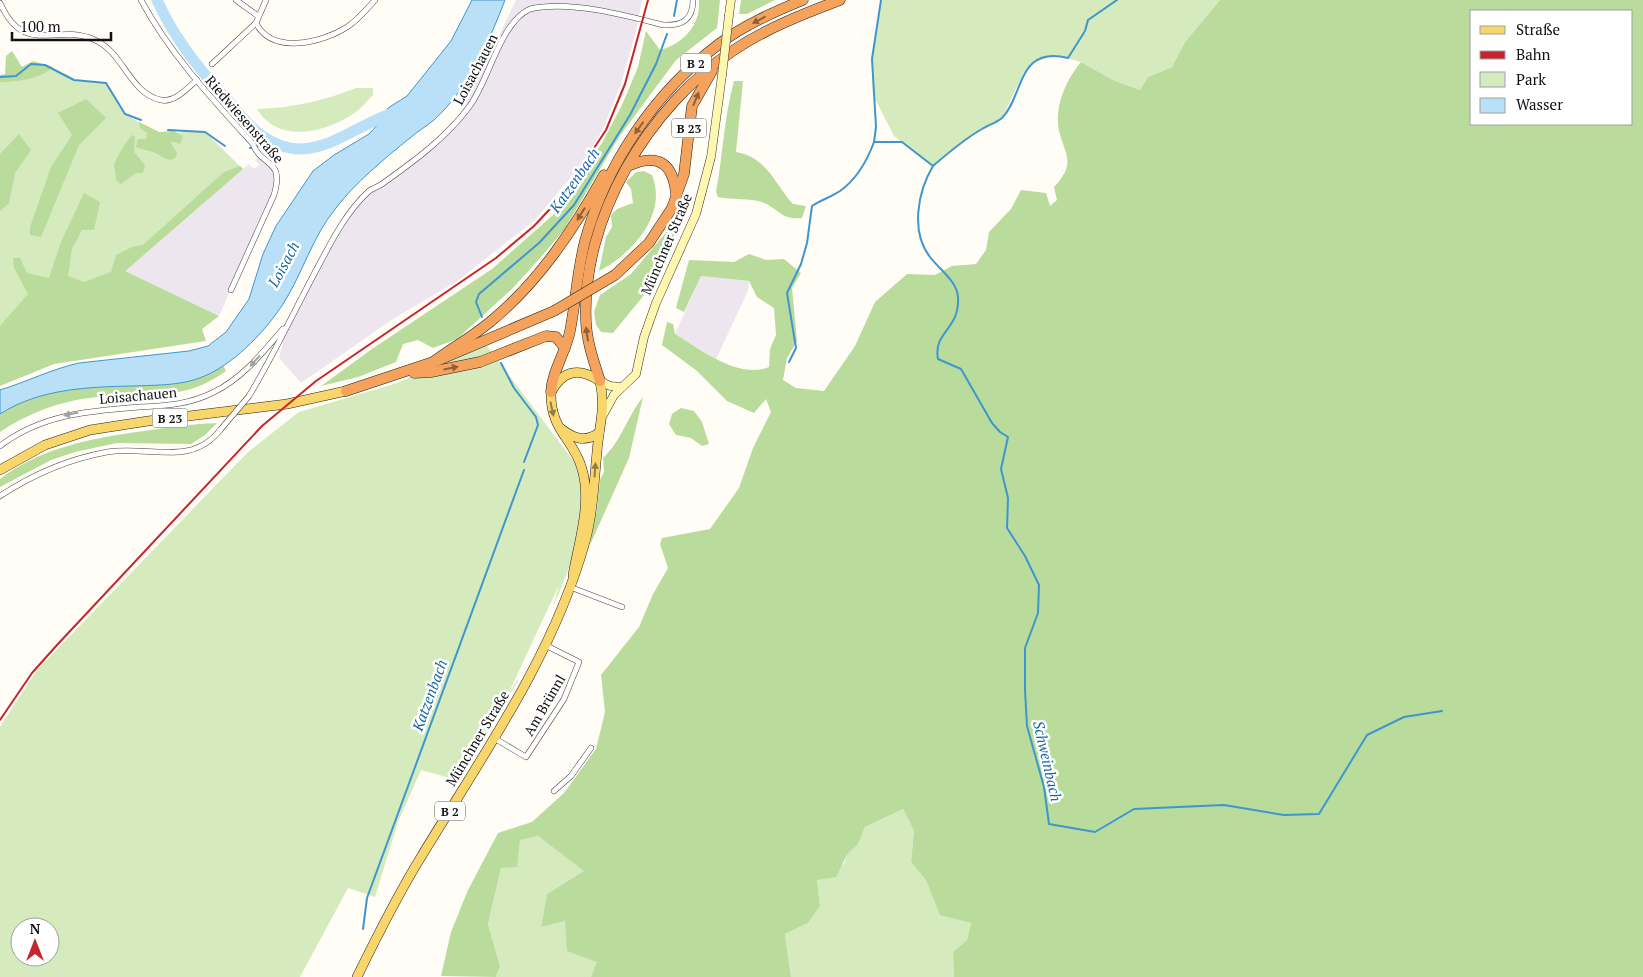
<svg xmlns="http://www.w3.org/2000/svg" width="1643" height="977" font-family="'PT Serif',serif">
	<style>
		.industrial { fill: #eee6ef }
		.green { fill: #d5ebbd; fill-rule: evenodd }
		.forest { fill: #b9dc9c; fill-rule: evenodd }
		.water { fill: #b9e0f7; stroke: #3f96cf }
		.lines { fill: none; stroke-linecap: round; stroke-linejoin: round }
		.stream { stroke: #3f96cf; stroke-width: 2 }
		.river { stroke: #b9e0f7; stroke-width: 11 }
		.street-casing { stroke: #444; stroke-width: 6 }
		.secondary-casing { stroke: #333; stroke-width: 9 }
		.primary-casing { stroke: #222; stroke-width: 10 }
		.highway-casing { stroke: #222; stroke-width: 11 }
		.street { stroke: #fff; stroke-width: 5 }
		.secondary { stroke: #fff6b0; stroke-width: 8 }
		.primary { stroke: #f9d66b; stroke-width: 9 }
		.highway { stroke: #f5a25d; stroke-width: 10 }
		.rail { stroke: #c4262e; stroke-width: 2 }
		.street-bridge-casing { stroke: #444; stroke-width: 6; stroke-linecap: butt }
		.secondary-bridge-casing { stroke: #333; stroke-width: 9; stroke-linecap: butt }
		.highway-bridge-casing { stroke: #222; stroke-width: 11; stroke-linecap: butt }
		.street-bridge { stroke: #fff; stroke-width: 5 }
		.secondary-bridge { stroke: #fff6b0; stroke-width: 8 }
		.highway-bridge { stroke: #f5a25d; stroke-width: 10 }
		.oneway { fill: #8e613b }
		.oneway2 { fill: #a0a0a0 }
		.oneway3 { fill: #917d42 }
		.labels { text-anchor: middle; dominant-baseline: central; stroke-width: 5; stroke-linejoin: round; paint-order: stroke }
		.shield { fill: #fff; stroke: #585858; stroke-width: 1 }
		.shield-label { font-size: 12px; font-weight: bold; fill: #111 }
		.street-label { font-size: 14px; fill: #111; stroke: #fff }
		.water-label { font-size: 15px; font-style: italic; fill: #1768a6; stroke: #fff }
	</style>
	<rect width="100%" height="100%" fill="#fffdf5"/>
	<g class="industrial">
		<path d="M516 0H642L636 31 621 84 603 129 583 163 535 220 456 282 393 319 301 383 279 358 289 317 338 226 368 190 432 143 463 110Z"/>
		<path d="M260 155 271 164 276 174 272 195 219 316 125 271 249 164 254 169 259 165 255 160Z"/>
		<path d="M701 276 749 281 748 291 716 359 675 334Z"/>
	</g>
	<g class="green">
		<path d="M881 0H1220L1185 42 1172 67 1148 77 1140 90 1113 80 1081 62 1059 56 1046 58 1034 63 1024 72 1003 116 995 123 983 128 933 166 894 136 873 95 872 59Z"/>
		<path d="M45 65 74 80 105 83 125 115 165 135 190 131 205 132 243 169 0 380V77Z"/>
		<path d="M356 88H373V95C367 101 361 109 353 114 324 133 278 144 257 109 292 108 323 101 356 88Z"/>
		<path d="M481 338 578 467C589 516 573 564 553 606L559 585 510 690 457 780 421 770 398 822 375 897 348 888 300 977H0V727L37 670 248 452 299 412 394 384 434 368ZM20 927H50V957H20Z"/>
		<path d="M519 679 457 784 517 680Z"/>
		<path d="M903 809 914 831 911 862 926 880 940 914 971 923 967 940 953 952 954 977H791L785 934 808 923 820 906 817 880 844 864 847 855 858 844 865 827Z"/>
		<path d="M538 836 585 871 547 894 541 927 565 920 598 962 591 977H496L500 966 488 924 501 868 520 840Z"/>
	</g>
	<g class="forest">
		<path d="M699 0H720L717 28 676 60 619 137 564 230 541 257 512 289 457 339 433 348 418 340 403 344 396 362 358 377 321 386 372 349 492 269 553 215 602 143 622 105 638 67 646 31 660 50C684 44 701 24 699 0Z"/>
		<path d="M741 0H775L747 14H739Z"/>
		<path d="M1220 0H1643V977H954L953 952 967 940 971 923 940 915 926 880 911 862 914 831 903 809 865 827 858 844 847 855 836 877 817 880 820 906 808 923 785 934 791 977H591L597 962 567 951 565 921 541 927 547 894 584 871 538 836 520 840 517 867 501 868 488 924 500 966 496 977 441 976 451 932 468 890 498 833 532 822 564 793 596 749 605 712 601 675 639 627 653 594 668 568 660 544 662 538 710 529 739 488 753 448 771 412 766 399 754 413 727 401 697 371 662 345 667 322 673 324 675 334C701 349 738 380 769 367L770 349 776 335 774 308 757 297 749 281 701 276 684 312 676 308 689 260 734 262 749 254 766 260 784 259 801 273 792 288 797 341 787 358 783 380 796 388 824 391 855 346 875 302 907 274 935 275 952 266 976 264 986 250 989 232 1011 209 1021 190 1046 193 1050 206 1057 200 1054 187C1076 163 1066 157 1059 131 1054 107 1066 80 1081 62L1113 80 1140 90 1148 77 1172 67 1185 42ZM1472 11H1632V124H1472Z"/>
		<path d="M12 51 22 67 33 61 53 67C41 79 16 82 0 82V75L5 74 6 56Z"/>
		<path d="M734 81H743L736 152C768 158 773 182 793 204L806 206 802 218C780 220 780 209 762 202 749 198 733 200 718 197L716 192C723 155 724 117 734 81Z"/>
		<path d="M86 99 106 118 79 145 41 237 30 235V227L51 167 72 135 58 113Z"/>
		<path d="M139 122 159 132 174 131 183 136 180 144 170 141 177 153 175 158C166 162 164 157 157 154 150 150 143 150 136 147L138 139H146L147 133 140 128Z"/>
		<path d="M19 134 31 150 15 173 9 203 0 211V154Z"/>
		<path d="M132 135 135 137 134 152 145 165 143 173H136L121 184 116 180 114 164C119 154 124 144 132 135Z"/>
		<path d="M240 166 243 169 125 271 219 316 202 329 206 341 54 364 0 386V326L28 294 14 268 13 258H20L27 273 49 278 61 242 84 193 100 202 94 230H82L72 249 68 276 84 282 111 272 116 255 132 247 143 245 224 172Z"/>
		<path d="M644 171 652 175C668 215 632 254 599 271L606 237 612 227 611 215 617 209 633 203 631 189 626 182 636 172Z"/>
		<path d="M679 217V225L649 289 613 333 601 332 596 325 594 312 600 295 631 274Z"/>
		<path d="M223 365 226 371C180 405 141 390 89 398 58 402 26 414 0 432V414C35 391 78 387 119 386 154 385 193 386 223 365Z"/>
		<path d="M643 397 629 458 590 545 597 509 600 480 604 472 603 458C622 440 627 417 643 397Z"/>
		<path d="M681 408 694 411 702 422 709 444 702 446 691 438 676 435 669 424 672 414Z"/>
		<path d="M217 423 205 435 191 444 117 443 75 452 51 460 0 487V479C42 447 93 438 144 431 169 427 193 424 217 423Z"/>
	</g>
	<path class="water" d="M472 0H505C489 42 468 89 434 120 427 126 418 131 410 138 386 157 354 184 336 208 312 237 303 273 283 304 266 330 238 360 209 374 185 386 158 385 132 386 86 387 39 389 0 414V390C26 382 52 369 79 363L189 351 208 346 226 332 249 299 263 254 276 226 313 171 334 155 369 134 381 121 388 108 407 96 451 41Z"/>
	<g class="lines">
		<g class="stream">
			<path d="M881 0 872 59 876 127 874 142H902L933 166C948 153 964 139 982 129 988 125 996 123 1002 118 1024 96 1017 45 1068 58L1085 31 1088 20 1117 0"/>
			<path d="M674 16 677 0"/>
			<path d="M0 77 16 76 31 64 45 65 74 80 106 83 125 114 141 120"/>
			<path d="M168 130 205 132 225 146"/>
			<path d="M250 148 272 142"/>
			<path d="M933 166C918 191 910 232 930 257 939 269 957 281 958 297 960 330 933 331 938 359L961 369 992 423 1000 432 1008 437 1001 469 1008 498 1007 528 1025 556 1039 585 1038 613 1025 648V690L1027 726 1044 787 1049 824 1095 832 1134 809 1224 805 1284 815 1319 814 1367 735 1404 717 1442 711"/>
			<path d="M482 317 476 302 479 294 539 243 574 205 630 115 656 64 667 34"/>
			<path d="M789 362 796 348 787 293 801 264 807 243 812 206C821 200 831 197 840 191 857 179 867 161 874 142"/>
			<path d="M501 363 514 388 536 417 538 425 524 462"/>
			<path d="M363 929 367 898 524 470"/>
		</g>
		<path class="river" d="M157 0C175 40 200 70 229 102 240 114 250 129 264 137 274 144 288 149 300 149 337 148 365 119 399 112"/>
		<defs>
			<g id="street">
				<path d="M141 0C170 54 212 99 253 144 261 167 285 158 274 195L231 290"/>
				<path d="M236 0 258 16"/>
				<path d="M0 3C25 58 55 22 95 40 124 53 129 93 161 100 175 103 187 88 197 80"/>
				<path d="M256 23C272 55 322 43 347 27 358 20 366 10 375 0"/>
				<path d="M212 64 256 23 266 0"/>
				<path d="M249 396C275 353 296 307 320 263 333 238 348 210 369 191 373 188 378 187 382 184 413 162 446 138 469 107 489 81 500 22 530 9 568 0 625 15 663 25 682 26 693 20 693 0"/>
				<path d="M0 446C42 414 89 411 140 407 166 406 191 404 214 392 243 378 263 352 283 329"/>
				<path d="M0 496C32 475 69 459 107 452 149 445 191 468 221 429"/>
				<path d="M570 587 622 607"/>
				<path d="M494 738 526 757 564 699 579 662 545 645"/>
				<path d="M554 791 571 776 591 748"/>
			</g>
			<g id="secondary">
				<path d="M729 15 731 0"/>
				<path d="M600 381 610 386 622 387"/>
				<path d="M603 415 614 395 636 374 644 337 656 303 696 214 711 157 722 75"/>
			</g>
			<g id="primary">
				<path d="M560 428C573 438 584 443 599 433"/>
				<path d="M0 470 45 445 90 430 148 421 287 404 346 391"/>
				<path d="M357 977C377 936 397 896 421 857 482 756 553 657 585 542 593 513 594 482 597 452 599 424 606 410 600 381 579 367 563 370 551 392 550 431 574 439 582 469 592 503 579 541 573 575"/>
			</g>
			<g id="highway">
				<path d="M628 166C657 153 673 162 676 194"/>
				<path d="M615 275 649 243 672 208 684 174 692 106 712 71"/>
				<path d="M433 362C452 348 472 337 490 322 538 283 574 229 604 175"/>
				<path d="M414 373 431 372 480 362 546 336 556 337 565 348"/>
				<path d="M600 381C594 362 587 343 586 322 581 218 649 106 734 50 767 28 803 14 840 0"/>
				<path d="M346 391 439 360 554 311"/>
				<path d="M551 392C552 371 566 352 570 331 576 301 577 271 585 241 606 164 655 92 719 44 744 25 774 12 803 0"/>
			</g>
		</defs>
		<use href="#street" class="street-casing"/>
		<use href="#secondary" class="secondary-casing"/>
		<use href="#primary" class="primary-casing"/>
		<use href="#highway" class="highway-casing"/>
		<use href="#street" class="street"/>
		<use href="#secondary" class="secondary"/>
		<use href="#primary" class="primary"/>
		<use href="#highway" class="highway"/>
		<path class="rail" d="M0 720 32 673 57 645 262 426 316 381 496 258 534 226 563 195 606 130 625 84 648 0"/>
		<defs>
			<path id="street-bridge" d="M221 429 249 396"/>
			<path id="secondary-bridge" d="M722 75 729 15"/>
			<path id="highway-bridge" d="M554 311 615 275"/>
		</defs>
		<use href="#street-bridge" class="street-bridge-casing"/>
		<use href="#secondary-bridge" class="secondary-bridge-casing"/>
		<use href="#highway-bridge" class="highway-bridge-casing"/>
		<use href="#street-bridge" class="street-bridge"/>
		<use href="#secondary-bridge" class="secondary-bridge"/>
		<use href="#highway-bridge" class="highway-bridge"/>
	</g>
	<defs><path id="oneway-solid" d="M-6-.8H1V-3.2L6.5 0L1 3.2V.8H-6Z" transform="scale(1.25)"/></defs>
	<g class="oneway">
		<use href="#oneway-solid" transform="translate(759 20) rotate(152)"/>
		<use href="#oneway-solid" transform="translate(696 99) rotate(-67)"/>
		<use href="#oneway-solid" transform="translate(639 128) rotate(126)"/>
		<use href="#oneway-solid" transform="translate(581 214) rotate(122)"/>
		<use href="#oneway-solid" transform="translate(587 334) rotate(-98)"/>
		<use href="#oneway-solid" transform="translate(451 368) rotate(-11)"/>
	</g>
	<g class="oneway2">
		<use href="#oneway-solid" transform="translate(255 361) rotate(132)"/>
		<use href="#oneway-solid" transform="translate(71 414) rotate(168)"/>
	</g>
	<g class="oneway3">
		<use href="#oneway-solid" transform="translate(552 409) rotate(78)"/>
		<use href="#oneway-solid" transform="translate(595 470) rotate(-86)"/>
	</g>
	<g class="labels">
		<g class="shield">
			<rect x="681" y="53.5" width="30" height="19" rx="4"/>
			<rect x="671.5" y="118.5" width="35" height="19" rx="4"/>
			<rect x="152.5" y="408.5" width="35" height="19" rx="4"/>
			<rect x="435" y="801.5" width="30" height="19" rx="4"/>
		</g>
		<g class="shield-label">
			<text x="696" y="63">B 2</text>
			<text x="689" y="128">B 23</text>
			<text x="170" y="418">B 23</text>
			<text x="450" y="811">B 2</text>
		</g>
		<g class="street-label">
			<text transform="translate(475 69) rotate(-62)">Loisachauen</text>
			<text transform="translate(245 119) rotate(49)">Riedwiesenstraße</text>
			<text transform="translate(666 244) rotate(-67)">Münchner Straße</text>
			<text transform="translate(138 395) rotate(-5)">Loisachauen</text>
			<text transform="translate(544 705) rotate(-60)">Am Brünnl</text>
			<text transform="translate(477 738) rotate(-59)">Münchner Straße</text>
		</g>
		<g class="water-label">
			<text transform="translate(574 180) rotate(-55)">Katzenbach</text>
			<text transform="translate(283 264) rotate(-62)">Loisach</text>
			<text transform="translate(429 695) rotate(-70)">Katzenbach</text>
			<text transform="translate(1048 761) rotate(77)">Schweinbach</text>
		</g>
	</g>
	<rect x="1470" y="10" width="162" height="115" fill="#ffffff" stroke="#a0a0a0"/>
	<rect x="1480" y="26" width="25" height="8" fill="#f9d66b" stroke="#a0a0a0"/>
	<text x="1516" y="35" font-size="15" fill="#111111">Straße</text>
	<rect x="1480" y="51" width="25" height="8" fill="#c4262e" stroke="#a0a0a0"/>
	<text x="1516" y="60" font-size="15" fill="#111111">Bahn</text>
	<rect x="1480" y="72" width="25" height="15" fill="#d5ebbd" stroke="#a0a0a0"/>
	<text x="1516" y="85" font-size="15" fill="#111111">Park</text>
	<rect x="1480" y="98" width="25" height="15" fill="#b9e0f7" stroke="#a0a0a0"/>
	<text x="1516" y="110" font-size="15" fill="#111111">Wasser</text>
	<g transform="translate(35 942)"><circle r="24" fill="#ffffff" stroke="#a0a0a0"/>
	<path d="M0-4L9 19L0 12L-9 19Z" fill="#c4262e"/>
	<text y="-8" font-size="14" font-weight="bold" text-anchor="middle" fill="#111111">N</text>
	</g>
	<path d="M12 32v8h99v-8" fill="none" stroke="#111111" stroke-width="2.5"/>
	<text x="20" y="32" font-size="15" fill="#111111" stroke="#ffffff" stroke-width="4" paint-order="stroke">100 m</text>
</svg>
